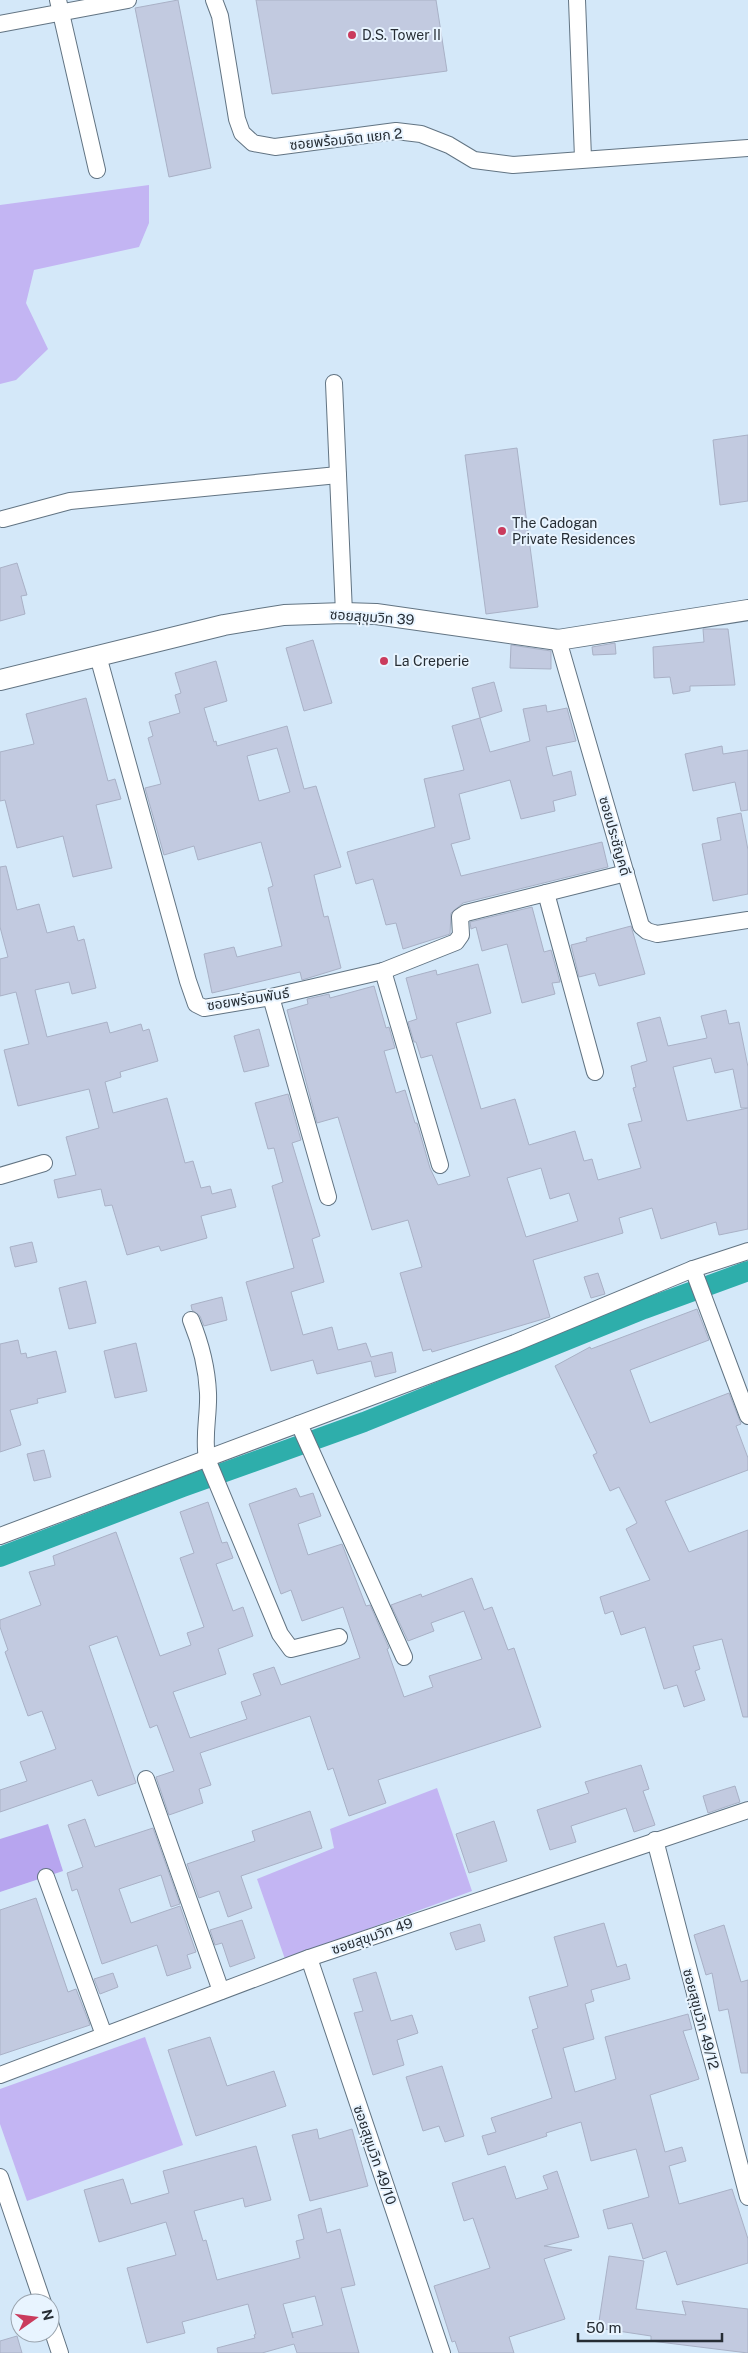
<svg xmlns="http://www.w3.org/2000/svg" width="748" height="2353" font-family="'Public Sans','Noto Sans Thai',sans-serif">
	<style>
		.green { fill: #c3b5f3 }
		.forest { fill: #b7a5ef }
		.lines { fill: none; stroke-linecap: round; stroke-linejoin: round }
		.canal { stroke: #2eaeab; stroke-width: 20 }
		.building { fill: #c2cae0; stroke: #a9b1c6; fill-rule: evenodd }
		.minor-casing { stroke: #627483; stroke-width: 18 }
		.tertiary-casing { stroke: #627483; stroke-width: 22 }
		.minor { stroke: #fff; stroke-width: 16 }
		.tertiary { stroke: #fff; stroke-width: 20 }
		.poi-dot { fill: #ca3b5d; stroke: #e8f4ff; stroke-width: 2 }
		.labels { text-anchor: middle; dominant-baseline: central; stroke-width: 4; stroke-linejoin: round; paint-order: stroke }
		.poi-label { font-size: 14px; fill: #262d34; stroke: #e8f4ff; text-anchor: start }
		.street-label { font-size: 14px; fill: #262d34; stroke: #e8f4ff }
	</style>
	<rect width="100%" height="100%" fill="#d4e8f9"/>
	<g class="green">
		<path d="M149 185V223L139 247 34 270 26 303 48 349 16 380 0 384V205Z"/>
		<path d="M437 1788 472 1891 285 1959 257 1879 334 1848 330 1829Z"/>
		<path d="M145 2037 183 2145 27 2201 0 2124V2089Z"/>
	</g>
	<path class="forest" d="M48 1824 63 1871 0 1892V1839Z"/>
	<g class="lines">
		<path class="canal" d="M0 1557 183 1487 364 1422 644 1309 748 1271"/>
	</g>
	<g class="building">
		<path d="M178 0 211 168 169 177 135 8Z"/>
		<path d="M256 0H436L447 71 272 94Z"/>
		<path d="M748 435V501L720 505 713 440Z"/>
		<path d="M517 448 538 607 486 614 465 455Z"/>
		<path d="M17 563 27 595 21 596 25 614 0 621V568Z"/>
		<path d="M703 629H728L735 685 690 686V691L673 694 670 677 654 678 653 647 704 642Z"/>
		<path d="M313 640 332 703 304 711 286 648Z"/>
		<path d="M615 643 616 654 593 655 592 647Z"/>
		<path d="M511 645 551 651V669L510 668Z"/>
		<path d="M216 661 227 701 204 708 214 742 216 741 217 746 287 726 304 789 316 786 341 867 314 875 324 917 328 916 341 968 302 980 300 972 212 993 204 954 234 947 237 957 282 946 268 888 273 886 261 842 198 860 194 846 164 855 145 788 161 784 148 738 153 736 149 722 180 713 175 695 181 693 175 673ZM277 748 290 792 259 801 247 756Z"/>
		<path d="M494 682 502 711 480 718 472 688Z"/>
		<path d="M86 698 108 781 115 779 121 799 96 805 112 868 73 877 63 836 17 848 5 800 0 801V752L34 744 26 714Z"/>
		<path d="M546 705 547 712 567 708 576 741 546 747 553 776 571 771 576 795 553 801 555 811 521 819 510 780 459 794 470 839 451 844 461 876 602 842 608 867 463 903 451 913 450 934 403 949 396 923 386 925 373 879 356 884 347 852 435 827 424 779 464 770 452 726 480 718 490 752 530 741 523 709Z"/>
		<path d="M722 746 723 754 748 750V810L741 811 735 782 693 791 685 754Z"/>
		<path d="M741 813 748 850V894L713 901 702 844 721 840 717 818Z"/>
		<path d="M6 866 17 910 39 904 47 933 74 926 78 941 84 939 96 988 72 994 69 982 35 990 47 1037 107 1022 110 1033 141 1024 143 1031 149 1029 158 1061 120 1072 121 1077 105 1082 113 1113 167 1098 185 1163 193 1161 201 1188 210 1186 212 1194 231 1189 236 1207 201 1216 207 1238 161 1251 159 1246 127 1255 112 1205 105 1206 101 1189 58 1198 54 1180 76 1175 66 1137 99 1128 89 1089 18 1106 4 1050 29 1044 16 992 0 996V959L8 957 0 927V867Z"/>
		<path d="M532 907 544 952 551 950 560 982 552 983 555 994 522 1003 507 944 482 951 476 927 471 929 470 922Z"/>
		<path d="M631 926 645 974 599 986 595 973 579 977 571 945 587 941 586 938Z"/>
		<path d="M478 964 491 1013 456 1023 481 1109 515 1099 529 1145 575 1131 584 1161 592 1159 598 1180 641 1168 628 1124 642 1121 633 1088 636 1087 631 1066 647 1061 637 1023 660 1017 668 1046 707 1038 701 1016 726 1010 729 1024 739 1022 748 1067V1108H741L733 1069 715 1073 711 1058 673 1067 687 1121 748 1108V1229L719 1235 716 1222 661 1239 652 1208 619 1218 623 1233 533 1260 550 1317 432 1352 431 1349 423 1351 400 1273 422 1267 408 1220 372 1230 338 1117 317 1123 287 1010 308 1004 307 999 329 994 330 998 374 986 386 1028 389 1027 395 1048 384 1051 396 1093 405 1090 415 1123H417L430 1168 438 1185 470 1176 432 1055 421 1058 416 1042H414L408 1022 417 1019 406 978 436 970 437 975ZM541 1168 550 1199 569 1193 578 1221 526 1237 507 1178Z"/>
		<path d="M259 1029 269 1066 244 1072 234 1036Z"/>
		<path d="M288 1094 301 1140 292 1143 320 1236 312 1239 324 1282 291 1292 303 1335 332 1327 338 1350 366 1343 371 1357 392 1352 396 1372 375 1377 371 1361 317 1374 313 1360 271 1371 246 1282 294 1268 272 1186 283 1182 274 1148 268 1149 255 1103Z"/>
		<path d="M32 1242 37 1262 15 1267 10 1247Z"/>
		<path d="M598 1273 605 1294 591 1298 584 1277Z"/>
		<path d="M86 1281 96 1323 69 1329 59 1288Z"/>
		<path d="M222 1297 227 1320 204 1326 200 1316 192 1310 191 1305Z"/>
		<path d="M697 1309 709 1340 630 1370 650 1423 729 1393 741 1424 736 1426 748 1458V1470L665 1501 689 1552 748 1530V1717H743L722 1639 693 1646 700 1669 695 1671 705 1700 684 1707 677 1685 664 1689 645 1627 621 1635 613 1611 605 1614 600 1597 650 1580 626 1529 637 1523 619 1487 610 1491 593 1455 597 1453 555 1366 590 1347 591 1349Z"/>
		<path d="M18 1340 21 1354 26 1353 27 1358 56 1351 66 1392 37 1399 38 1403 10 1410 21 1445 0 1452V1344Z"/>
		<path d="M136 1343 147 1391 115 1398 104 1351Z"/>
		<path d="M44 1450 51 1477 34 1481 27 1454Z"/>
		<path d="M296 1488 300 1497 313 1493 321 1516 298 1524 308 1555 342 1544 366 1606 370 1605 389 1648 387 1649 404 1697 433 1687 429 1676 482 1659 464 1611 431 1623 434 1631 408 1641 391 1605 421 1594 422 1597 472 1578 484 1610 492 1607 508 1650 514 1648 541 1727 378 1780 386 1803 349 1816 333 1768 328 1770 310 1716 200 1753 211 1785 199 1789 203 1803 169 1815 156 1777 174 1771 157 1725 150 1728 117 1636 89 1646 136 1783 98 1796 92 1780 0 1812V1790L27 1781 20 1762 56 1749 42 1711 28 1716 5 1652 8 1650 0 1627V1620L41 1605 29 1572 55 1565 53 1556 116 1532 160 1656 191 1645 187 1633 204 1627 180 1558 194 1553 180 1512 208 1502 222 1543 227 1542 233 1558 216 1564 233 1611 243 1607 253 1636 218 1649 226 1674 173 1692 190 1738 247 1719 241 1702 261 1695 253 1674 274 1667 281 1685 360 1658 343 1607 302 1621 291 1590 281 1594 249 1504Z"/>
		<path d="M641 1765 649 1789 643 1791 655 1825 634 1832 626 1808 571 1826 576 1842 550 1850 537 1810 589 1793 585 1782Z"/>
		<path d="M735 1786 740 1802 708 1813 703 1796Z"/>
		<path d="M310 1811 322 1848 241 1876 252 1908 228 1917 219 1891 199 1898 187 1864 255 1841 252 1831Z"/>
		<path d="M85 1819 95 1847 153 1828 180 1904 171 1907 161 1875 119 1889 131 1923 180 1906 196 1952 187 1955 191 1968 167 1976 157 1945 102 1964 77 1889 72 1891 67 1873 83 1867 68 1825Z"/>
		<path d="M494 1821 507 1861 469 1873 456 1834Z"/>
		<path d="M36 1898 68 1992 76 1989 90 2025 0 2055V1910Z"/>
		<path d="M242 1920 255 1958 230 1967 222 1943 215 1945 210 1930Z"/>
		<path d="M604 1923 617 1967 626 1964 630 1979 591 1990 594 2001 585 2004 594 2039 563 2048 575 2092 616 2079 605 2037 688 2014 692 2029 683 2031 699 2079 650 2095 665 2152 682 2147 686 2161 669 2166 679 2204 732 2189 748 2239V2263L677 2285 666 2251 643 2259 632 2223 608 2229 603 2210 649 2197 636 2149 591 2161 581 2122 546 2133 547 2136 488 2155 482 2136 496 2132 491 2118 552 2098 532 2030 538 2028 529 1997 568 1986 554 1937Z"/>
		<path d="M480 1924 485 1941 456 1950 450 1933Z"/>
		<path d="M724 1925 741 1982 748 1980V2073H741L728 2009 719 2011 712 1973 706 1975 694 1935Z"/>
		<path d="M376 1972 391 2021 412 2015 418 2033 397 2040 404 2065 373 2075 354 2013 363 2011 353 1979Z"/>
		<path d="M113 1973 118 1987 100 1994 94 1979Z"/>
		<path d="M210 2037 227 2086 274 2071 286 2106 196 2136 168 2050Z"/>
		<path d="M442 2066 464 2136 445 2142 439 2126 423 2131 406 2077Z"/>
		<path d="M317 2129 319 2139 352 2129 368 2186 310 2201 292 2135Z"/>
		<path d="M256 2146 271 2200 245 2207 243 2198 194 2211 203 2241 206 2240 217 2280 300 2258 296 2241 304 2239 298 2215 321 2208 327 2233 340 2229 355 2285 341 2288 359 2353H297L294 2344 262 2353H218L217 2348 255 2338 254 2335 256 2334 248 2304 182 2322 185 2333 147 2343 127 2268 176 2255 166 2222 99 2242 84 2190 123 2179 131 2204 169 2193 163 2171ZM315 2296 323 2325 292 2333 293 2338 283 2304Z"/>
		<path d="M505 2166 516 2199 548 2189 543 2176 557 2171 579 2237 544 2246 572 2250 544 2259 565 2319 509 2337 514 2353H459L455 2341 452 2342 434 2286 490 2268 473 2218 464 2221 452 2183Z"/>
		<path d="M609 2256 644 2261 636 2309 686 2315 682 2301 748 2309V2353L651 2341V2336L598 2328Z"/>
		<path d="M17 2336 22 2353H0V2341Z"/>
	</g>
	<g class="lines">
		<defs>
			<g id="minor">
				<path d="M58 0 97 170"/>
				<path d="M214 0 220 16 237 119 242 133 253 143 275 147 396 131 421 134 449 145 474 160 513 165 748 148"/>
				<path d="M577 0 583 158"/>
				<path d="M0 24 128 0"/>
				<path d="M334 383 344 613"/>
				<path d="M3 519 70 501 338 475"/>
				<path d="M558 640 641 926 647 931 657 934 748 920"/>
				<path d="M98 656 188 981 196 1004 204 1008 271 997 383 971 456 942 461 935 460 917 466 913 626 873"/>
				<path d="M546 893 595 1072"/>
				<path d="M383 971 440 1165"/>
				<path d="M271 997 328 1197"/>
				<path d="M0 1176 44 1163"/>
				<path d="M693 1269 748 1416"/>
				<path d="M191 1320C200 1342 207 1369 208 1393 209 1415 203 1436 207 1459L280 1634 291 1649 339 1637"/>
				<path d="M299 1424 404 1657"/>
				<path d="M0 1536 515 1343 693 1269 748 1251"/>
				<path d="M146 1779 221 1991"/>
				<path d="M655 1840 748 2197"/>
				<path d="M46 1877 104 2035"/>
				<path d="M309 1958 442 2353"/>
				<path d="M0 2075 309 1958 748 1810"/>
				<path d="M0 2177 43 2303"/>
				<path d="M50 2323 60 2353"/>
			</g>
			<path id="tertiary" d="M0 680 224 625 284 615 344 613 376 614 558 640 748 610"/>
		</defs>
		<use href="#minor" class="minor-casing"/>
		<use href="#tertiary" class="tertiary-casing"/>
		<use href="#minor" class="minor"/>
		<use href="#tertiary" class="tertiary"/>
	</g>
	<g class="poi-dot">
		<circle cx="352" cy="35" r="5"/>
		<circle cx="502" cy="531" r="5"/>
		<circle cx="384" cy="661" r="5"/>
	</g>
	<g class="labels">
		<g class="poi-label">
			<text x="362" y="35">D.S. Tower II</text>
			<text x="512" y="523">The Cadogan<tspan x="512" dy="16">Private Residences</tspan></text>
			<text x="394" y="661">La Creperie</text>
		</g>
		<g class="street-label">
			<text transform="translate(346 139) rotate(-6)">ซอยพร้อมจิต แยก 2</text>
			<text transform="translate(372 617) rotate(4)">ซอยสุขุมวิท 39</text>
			<text transform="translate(615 836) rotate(74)">ซอยประชัญคดี</text>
			<text transform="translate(248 999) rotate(-9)">ซอยพร้อมพันธ์</text>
			<text transform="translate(372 1936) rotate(-19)">ซอยสุขุมวิท 49</text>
			<text transform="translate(701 2019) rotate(75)">ซอยสุขุมวิท 49/12</text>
			<text transform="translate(375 2155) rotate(71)">ซอยสุขุมวิท 49/10</text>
		</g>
	</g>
	<g transform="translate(35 2318) rotate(76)"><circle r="24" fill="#e8f4ff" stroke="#9aa4ae"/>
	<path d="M0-4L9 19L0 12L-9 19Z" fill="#ca3b5d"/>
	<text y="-8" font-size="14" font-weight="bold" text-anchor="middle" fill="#262d34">N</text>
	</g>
	<path d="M578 2333v8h144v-8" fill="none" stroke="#262d34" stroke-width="2.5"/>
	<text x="586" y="2333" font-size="15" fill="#262d34" stroke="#e8f4ff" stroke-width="4" paint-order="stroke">50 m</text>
</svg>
